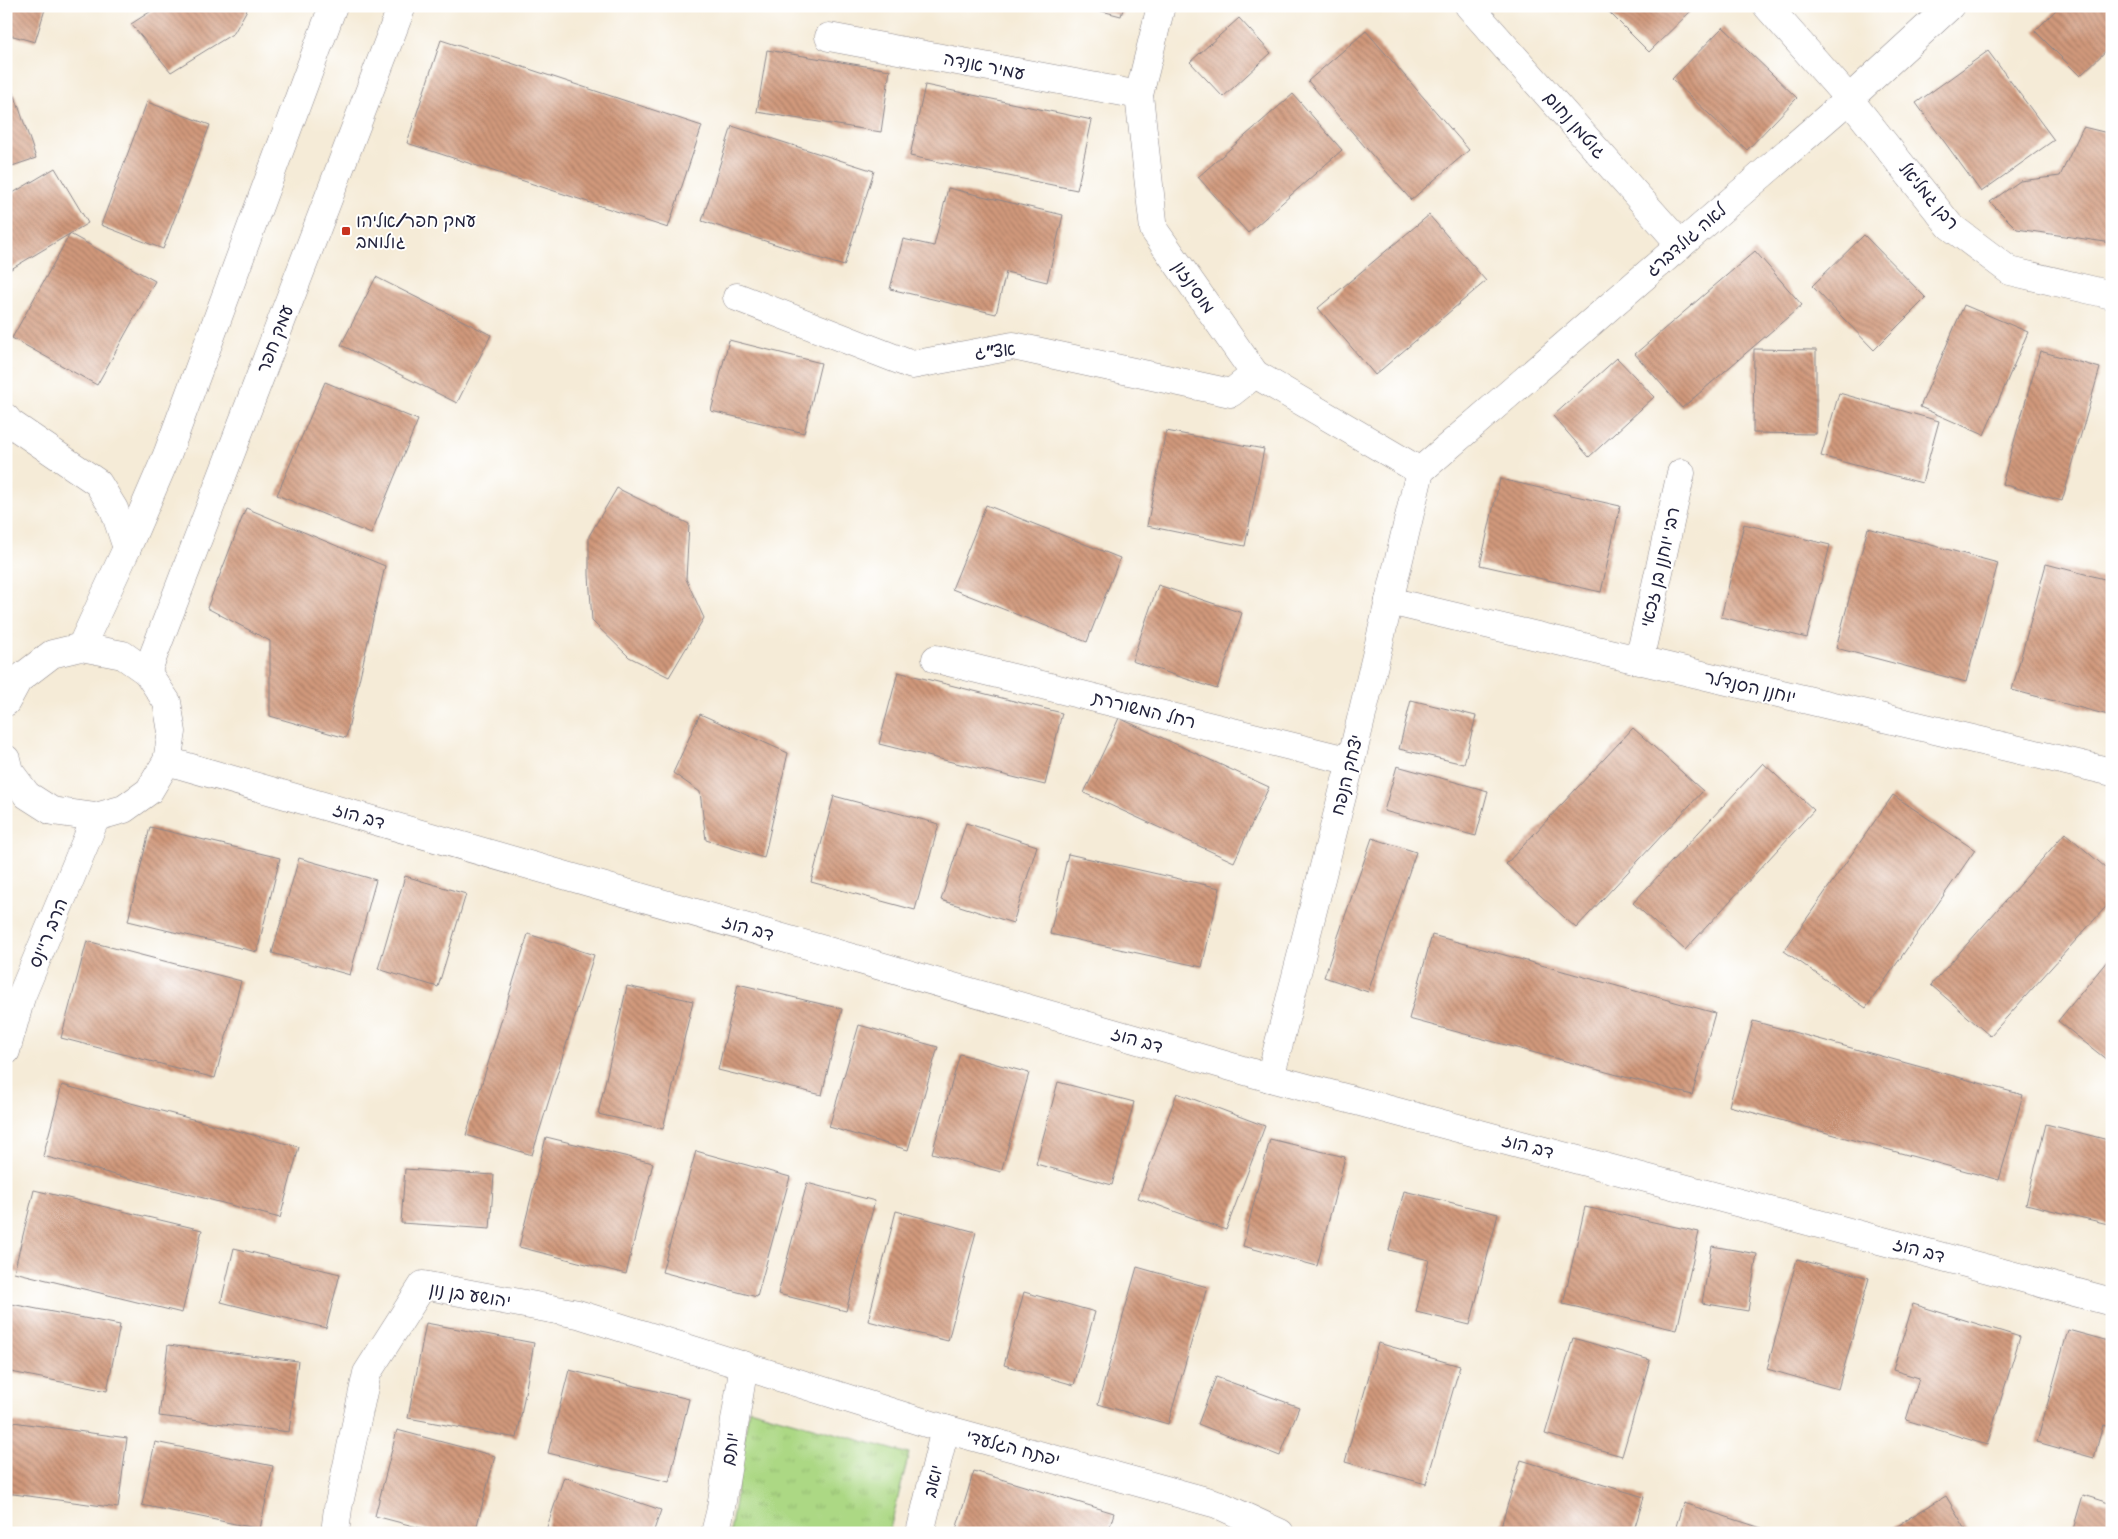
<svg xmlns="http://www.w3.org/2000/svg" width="2118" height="1539" font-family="Sriracha,'Playpen Sans Hebrew',sans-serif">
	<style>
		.park { fill: url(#park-tufts); stroke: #677d60 }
		.building { fill: url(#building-back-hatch) }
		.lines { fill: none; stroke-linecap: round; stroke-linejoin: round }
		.minor-casing { stroke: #8c8689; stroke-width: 29 }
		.secondary-casing { stroke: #8c8689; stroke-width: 29 }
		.minor { stroke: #fff; stroke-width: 28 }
		.secondary { stroke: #fff; stroke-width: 28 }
		.poi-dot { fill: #c8321e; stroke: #fff; stroke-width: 2 }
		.labels { text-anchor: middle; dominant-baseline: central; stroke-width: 4; stroke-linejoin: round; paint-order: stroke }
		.street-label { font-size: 18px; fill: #22223b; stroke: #fff }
		.poi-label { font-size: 18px; fill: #22223b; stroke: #fff; text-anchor: start }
	</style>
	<defs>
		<pattern id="park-tufts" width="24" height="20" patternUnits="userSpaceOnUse" patternTransform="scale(1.25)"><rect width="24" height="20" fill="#acd884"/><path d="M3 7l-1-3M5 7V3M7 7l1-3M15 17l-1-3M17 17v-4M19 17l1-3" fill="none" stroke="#94b973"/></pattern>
		<pattern id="building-back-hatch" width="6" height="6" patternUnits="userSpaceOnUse" patternTransform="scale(1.25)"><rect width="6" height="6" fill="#d1997b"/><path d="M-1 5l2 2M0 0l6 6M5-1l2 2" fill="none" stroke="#a97c66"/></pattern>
	</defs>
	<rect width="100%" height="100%" fill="#fff"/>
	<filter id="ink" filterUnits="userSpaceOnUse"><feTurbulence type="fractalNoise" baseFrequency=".02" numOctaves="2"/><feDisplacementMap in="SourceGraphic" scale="10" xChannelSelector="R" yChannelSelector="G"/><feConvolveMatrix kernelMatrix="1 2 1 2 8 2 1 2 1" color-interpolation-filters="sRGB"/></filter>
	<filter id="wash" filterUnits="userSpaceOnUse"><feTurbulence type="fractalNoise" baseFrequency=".0096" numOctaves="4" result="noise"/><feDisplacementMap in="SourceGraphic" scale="20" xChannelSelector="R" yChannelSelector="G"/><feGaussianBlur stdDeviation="1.12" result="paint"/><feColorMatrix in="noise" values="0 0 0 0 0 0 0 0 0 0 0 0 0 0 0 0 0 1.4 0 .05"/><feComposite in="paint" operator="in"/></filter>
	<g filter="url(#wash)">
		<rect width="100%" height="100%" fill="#f5ebd7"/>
		<path class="park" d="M749 1409 909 1454 889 1533H730Z"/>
		<g id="blocks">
			<g class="building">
				<path d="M6 6H46L35 42 6 34Z"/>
				<path d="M159 6H249L234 33 171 72 131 24Z"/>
				<path d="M1082 6H1124L1121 16Z"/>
				<path d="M1603 6H1696L1649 52Z"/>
				<path d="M2060 6H2112V45L2080 76 2035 31Z"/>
				<path d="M1239 18 1271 53 1223 97 1190 62Z"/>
				<path d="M1723 27 1797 98 1747 150 1672 79Z"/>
				<path d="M1366 31 1469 150 1411 200 1308 81Z"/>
				<path d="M441 40 702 126 668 228 407 143Z"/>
				<path d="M767 50 890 70 881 132 757 112Z"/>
				<path d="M1988 51 2054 140 1981 192 1916 103Z"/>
				<path d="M925 85 1092 120 1077 190 910 156Z"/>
				<path d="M14 93 36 158 6 168V96Z"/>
				<path d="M1293 94 1342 150 1248 233 1198 177Z"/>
				<path d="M147 102 210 125 163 249 101 225Z"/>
				<path d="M732 126 874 171 844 266 702 221Z"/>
				<path d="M2083 127 2112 134V243L2017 229 1990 202 2020 181 2060 176Z"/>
				<path d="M55 168 88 223 6 272V197Z"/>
				<path d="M948 188 1063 215 1047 282 1006 272 996 314 890 289 903 239 934 246Z"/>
				<path d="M1429 215 1486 281 1375 375 1318 308Z"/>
				<path d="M70 234 155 281 97 385 12 338Z"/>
				<path d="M1864 235 1926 298 1874 350 1812 286Z"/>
				<path d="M1755 251 1802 305 1682 408 1635 354Z"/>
				<path d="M376 277 491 335 457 403 341 345Z"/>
				<path d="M1964 305 2028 332 1984 435 1920 407Z"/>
				<path d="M729 340 821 363 804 433 711 411Z"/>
				<path d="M1754 349 1816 350V434L1753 433Z"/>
				<path d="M2040 351 2100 368 2062 501 2002 484Z"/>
				<path d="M1617 358 1654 397 1589 457 1553 416Z"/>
				<path d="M325 382 418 420 371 534 277 495Z"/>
				<path d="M1839 393 1939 421 1922 483 1821 456Z"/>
				<path d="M1166 431 1264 449 1245 546 1147 526Z"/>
				<path d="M1500 479 1620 506 1601 592 1480 565Z"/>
				<path d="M617 488 689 524 686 579 704 618 669 677 629 657 592 621 589 575V536Z"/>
				<path d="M986 505 1120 558 1087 642 952 589Z"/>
				<path d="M246 508 385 566 346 738 270 716V641L207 608Z"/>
				<path d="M1744 524 1830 545 1807 638 1721 617Z"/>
				<path d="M1868 528 1998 563 1966 682 1836 648Z"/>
				<path d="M2046 564 2112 581V716L2012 690Z"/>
				<path d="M1158 585 1242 613 1217 689 1132 661Z"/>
				<path d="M898 672 1062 713 1045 785 879 744Z"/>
				<path d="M1411 700 1476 716 1464 764 1399 749Z"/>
				<path d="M700 714 788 753 764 858 706 840 700 792 673 773Z"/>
				<path d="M1119 718 1269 787 1234 862 1084 793Z"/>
				<path d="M1633 728 1703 791 1576 928 1506 864Z"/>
				<path d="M1763 763 1814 810 1685 950 1633 903Z"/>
				<path d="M1397 766 1488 791 1476 836 1384 811Z"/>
				<path d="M1893 795 1975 850 1866 1008 1784 951Z"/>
				<path d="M834 796 939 824 915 910 811 882Z"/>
				<path d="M966 823 1037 846 1013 923 941 900Z"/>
				<path d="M150 827 280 858 257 952 128 921Z"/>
				<path d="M2065 833 2112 873V900L1990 1036 1931 985Z"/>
				<path d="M1372 838 1416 852 1368 992 1324 977Z"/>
				<path d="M1068 854 1220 888 1202 967 1050 934Z"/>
				<path d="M299 858 376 880 350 975 272 953Z"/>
				<path d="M405 876 466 894 438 987 378 969Z"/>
				<path d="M528 934 594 955 532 1155 466 1135Z"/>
				<path d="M1432 935 1715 1013 1692 1095 1409 1019Z"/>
				<path d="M87 941 241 981 215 1078 61 1038Z"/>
				<path d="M2112 955V1064L2058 1021Z"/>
				<path d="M738 984 842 1009 822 1095 718 1070Z"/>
				<path d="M627 986 693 1001 663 1129 598 1114Z"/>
				<path d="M1753 1021 2023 1095 1999 1180 1729 1106Z"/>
				<path d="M859 1025 938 1047 908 1150 829 1127Z"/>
				<path d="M960 1054 1029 1073 1001 1172 932 1153Z"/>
				<path d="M1058 1082 1134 1102 1112 1185 1036 1164Z"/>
				<path d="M62 1085 299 1147 280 1218 43 1156Z"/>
				<path d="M1177 1093 1265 1126 1226 1230 1138 1198Z"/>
				<path d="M2046 1124 2112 1141V1225L2026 1204Z"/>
				<path d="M546 1137 653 1163 626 1274 519 1247Z"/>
				<path d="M1270 1139 1345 1157 1317 1266 1243 1246Z"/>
				<path d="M696 1151 790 1177 757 1297 662 1272Z"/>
				<path d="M405 1169 494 1175 490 1229 401 1223Z"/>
				<path d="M807 1183 875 1201 846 1311 778 1294Z"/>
				<path d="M34 1190 202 1230 182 1313 14 1272Z"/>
				<path d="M1404 1191 1498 1214 1470 1325 1416 1312 1429 1260 1389 1250Z"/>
				<path d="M1585 1207 1699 1232 1677 1330 1563 1304Z"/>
				<path d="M896 1211 976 1232 948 1341 868 1321Z"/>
				<path d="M1712 1246 1757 1254 1748 1311 1702 1303Z"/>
				<path d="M234 1248 340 1274 326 1328 221 1302Z"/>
				<path d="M1797 1259 1869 1278 1838 1389 1767 1369Z"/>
				<path d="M1137 1267 1207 1287 1168 1424 1098 1404Z"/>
				<path d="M1024 1292 1095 1312 1074 1385 1004 1365Z"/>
				<path d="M6 1303 120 1325 107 1391 6 1371Z"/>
				<path d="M1913 1304 2020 1337 1987 1445 1906 1420 1919 1378 1893 1370Z"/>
				<path d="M426 1323 534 1343 517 1438 408 1418Z"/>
				<path d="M2068 1330 2112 1342V1428L2103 1425 2094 1458 2037 1442Z"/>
				<path d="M1573 1338 1650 1360 1622 1456 1545 1434Z"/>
				<path d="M1378 1343 1460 1366 1426 1484 1345 1462Z"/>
				<path d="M168 1345 298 1361 289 1432 159 1416Z"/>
				<path d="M569 1370 689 1399 669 1482 548 1453Z"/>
				<path d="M1216 1377 1299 1407 1280 1456 1198 1424Z"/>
				<path d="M6 1421 127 1438 118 1508 6 1493Z"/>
				<path d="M397 1430 495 1456 475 1533H440L375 1516Z"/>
				<path d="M155 1442 273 1466 260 1529 142 1505Z"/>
				<path d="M1521 1460 1644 1497 1633 1533H1499Z"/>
				<path d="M974 1471 1114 1513 1108 1533H955Z"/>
				<path d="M564 1477 661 1510 653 1533H545Z"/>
				<path d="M2083 1495 2112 1504V1533H2072Z"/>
				<path d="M1946 1496 1968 1533H1884Z"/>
				<path d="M1683 1503 1774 1532V1533H1674Z"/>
			</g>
		</g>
	</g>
	<g filter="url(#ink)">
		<use href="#blocks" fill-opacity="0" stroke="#8c8689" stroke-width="1"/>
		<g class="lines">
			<defs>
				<g id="minor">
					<path d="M1161 6 1139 95 1154 230 1255 374 1420 471"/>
					<path d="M1469 6 1681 245"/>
					<path d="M1767 6 1849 99 1950 226 2010 271 2112 295"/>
					<path d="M829 37 1139 95"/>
					<path d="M737 297 912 365 1013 346 1231 393 1255 374"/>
					<path d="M6 418 10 423 98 483 114 509 127 548"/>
					<path d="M1420 471 1849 99 1950 6"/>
					<path d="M1389 601 2112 772"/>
					<path d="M936 659 1351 761"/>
					<path d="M1639 661 1681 473"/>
					<path d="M167 761 1270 1078 2112 1302"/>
					<path d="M1270 1078 1351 761 1420 471"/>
					<path d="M335 1533 338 1508 367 1373 423 1285 578 1314 945 1429 1217 1504 1280 1533"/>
					<path d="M715 1533 720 1513 744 1365"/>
					<path d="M920 1533 945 1429"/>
				</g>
				<g id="secondary">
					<path d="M81 647 127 548 167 455 333 6"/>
					<path d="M147 672 402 6"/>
					<path d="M6 702 18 680 52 654 81 647 123 655 147 672 167 702 172 732 167 761 149 791 124 809 96 817 52 811 27 795 9 771 6 759"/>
					<path d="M6 1051 21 997 96 817"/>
				</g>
			</defs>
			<use href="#minor" class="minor-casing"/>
			<use href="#secondary" class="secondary-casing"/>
			<use href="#minor" class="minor"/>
			<use href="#secondary" class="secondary"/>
		</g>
	</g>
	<rect class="poi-dot" x="341" y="226" width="10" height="10" rx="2.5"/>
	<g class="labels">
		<g class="street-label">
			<text transform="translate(984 66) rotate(11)">עמיר אנדה</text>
			<text transform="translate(1575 125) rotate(48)">גוטמן נחום</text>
			<text transform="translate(1929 196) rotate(50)">רבן גמליאל</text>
			<text transform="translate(1686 240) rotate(-41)">לאה גולדברג</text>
			<text transform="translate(1194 287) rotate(55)">מוסינזון</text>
			<text transform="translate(275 339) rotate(-69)">עמק חפר</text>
			<text transform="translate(995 351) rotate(-6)">אצ"ג</text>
			<text transform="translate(1660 567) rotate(-77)">רבי יוחנן בן זכאי</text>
			<text transform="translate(1750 687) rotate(13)">יוחנן הסנדלר</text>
			<text transform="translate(1144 710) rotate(14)">רחל המשוררת</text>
			<text transform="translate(1347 775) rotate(-76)">יצחק הנפח</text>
			<text transform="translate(359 816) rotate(16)">דב הוז</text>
			<text transform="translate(748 928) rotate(16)">דב הוז</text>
			<text transform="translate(48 933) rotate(-67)">הרב ריינס</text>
			<text transform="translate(1137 1040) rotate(16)">דב הוז</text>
			<text transform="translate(1528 1146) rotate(15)">דב הוז</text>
			<text transform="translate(1919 1250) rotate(15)">דב הוז</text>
			<text transform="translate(470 1295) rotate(9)">יהושע בן נון</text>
			<text transform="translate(1013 1448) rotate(15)">יפתח הגלעדי</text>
			<text transform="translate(730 1449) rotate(-81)">יותם</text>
			<text transform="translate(933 1481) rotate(-76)">יואב</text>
		</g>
		<g class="poi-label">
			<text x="356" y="221">עמק חפר/אליהו<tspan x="356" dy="21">גולומב</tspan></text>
		</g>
	</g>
	<rect width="2118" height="1539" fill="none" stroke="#fff" stroke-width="25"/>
</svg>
